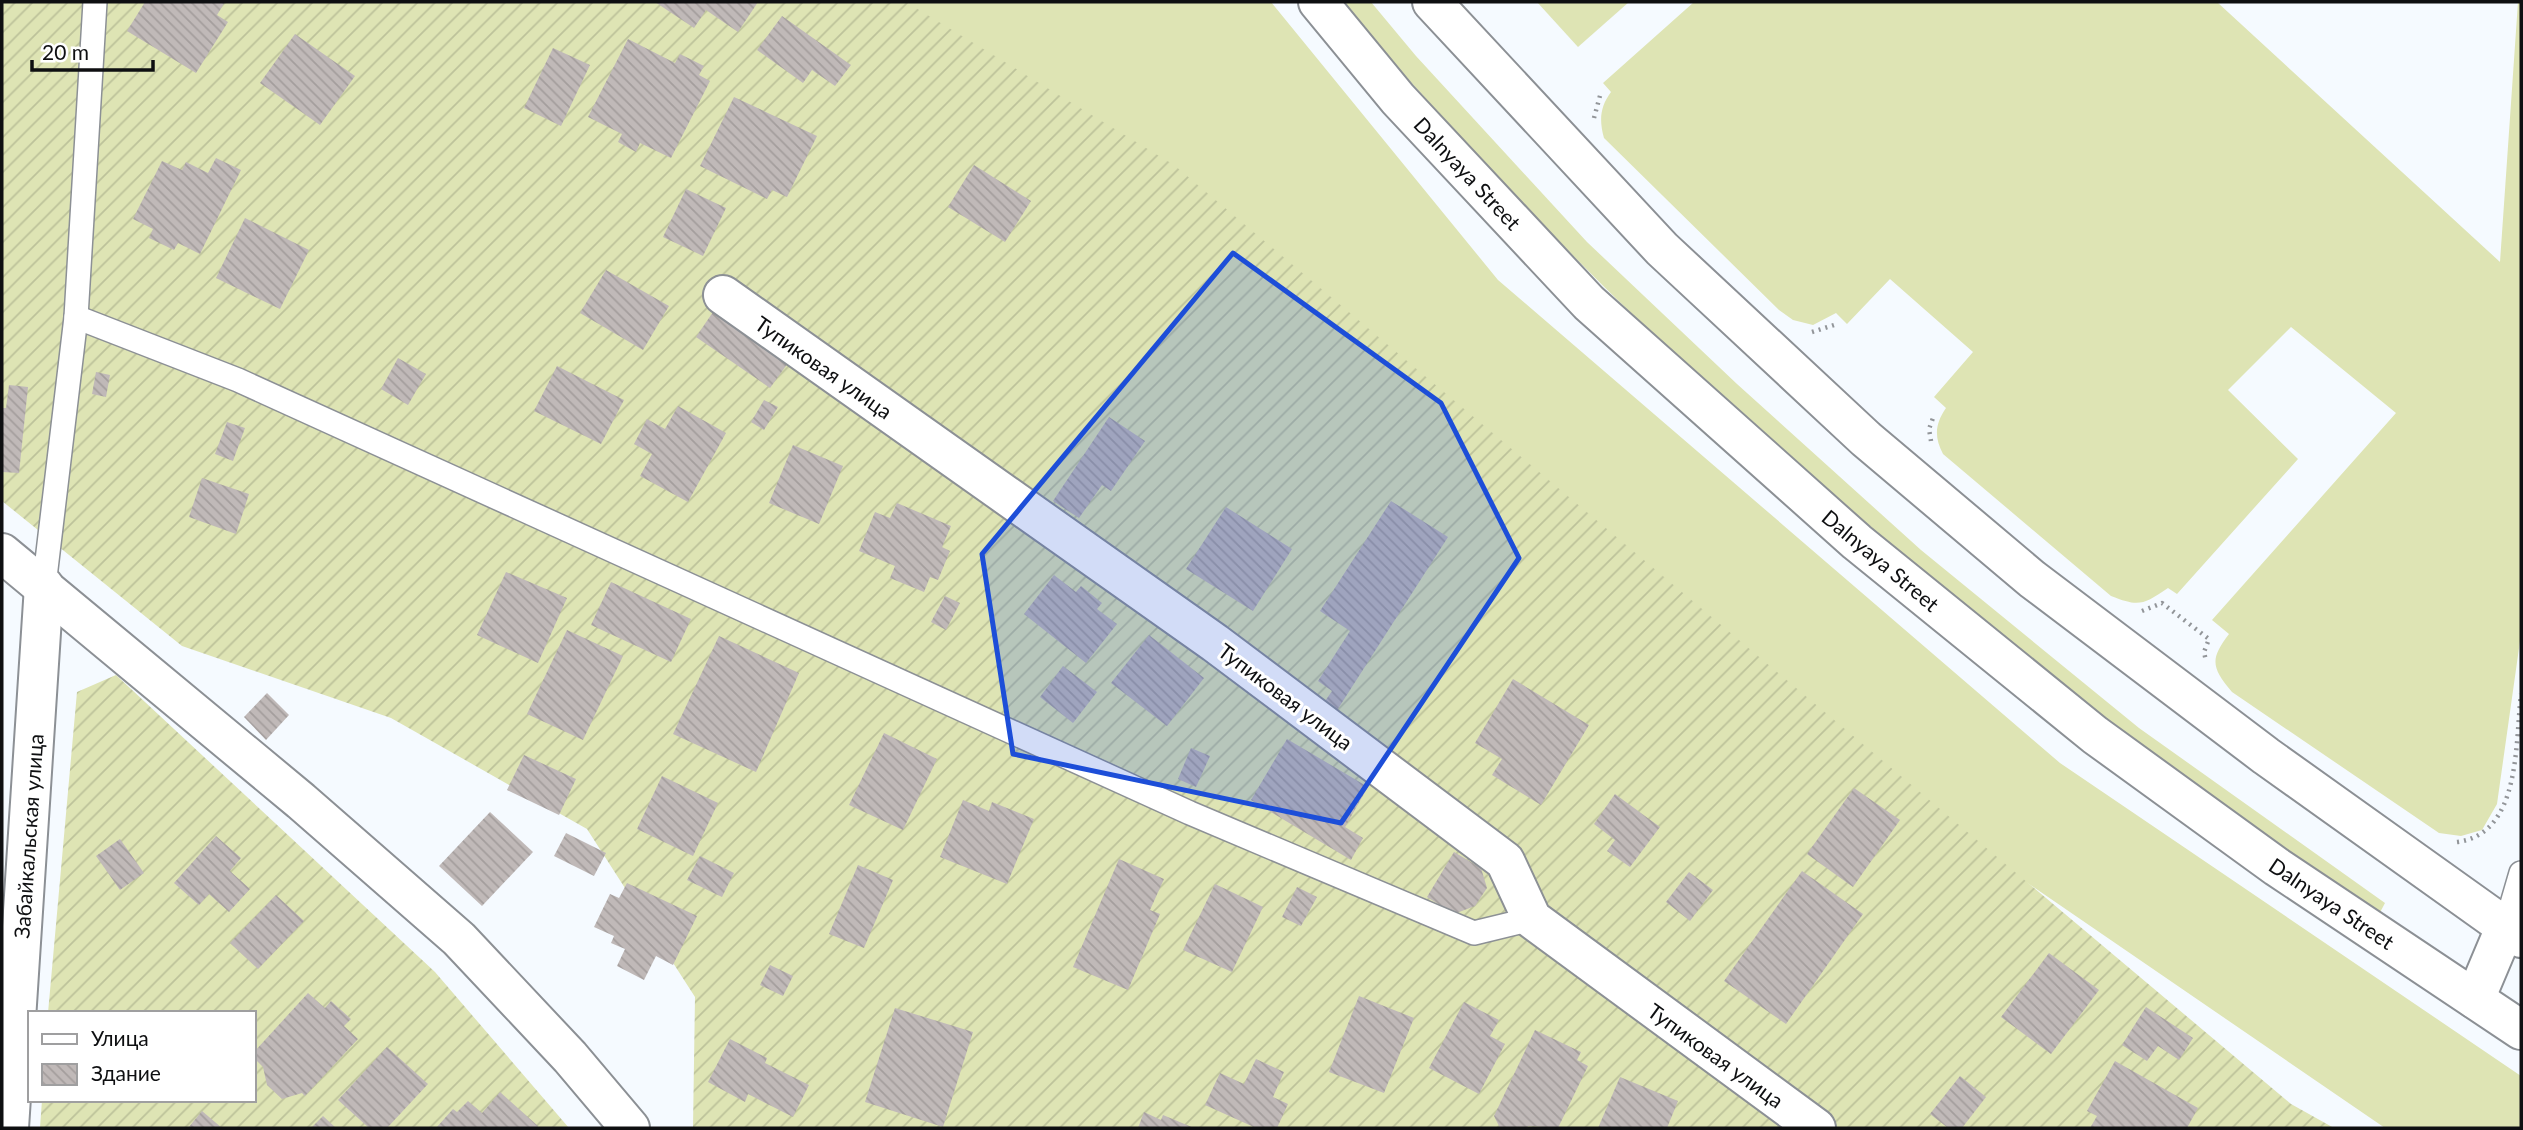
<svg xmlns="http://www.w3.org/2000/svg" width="2523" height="1130" font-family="Lato,sans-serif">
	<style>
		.grass { fill: #dee4b4 }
		.garden { fill: url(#garden-furrows) }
		.building { fill: url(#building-back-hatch) }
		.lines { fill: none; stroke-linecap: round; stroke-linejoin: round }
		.lane-casing { stroke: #8c9095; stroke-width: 26 }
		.street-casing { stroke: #8c9095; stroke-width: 42 }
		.secondary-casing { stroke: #8c9095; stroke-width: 42 }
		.path { stroke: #929599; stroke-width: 4.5; stroke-dasharray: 2 5; stroke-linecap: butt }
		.lane { stroke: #fff; stroke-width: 23 }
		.street { stroke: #fff; stroke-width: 38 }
		.secondary { stroke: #fff; stroke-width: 38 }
		.marked { fill: #1d4ed8; fill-opacity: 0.2; stroke: #1d4ed8; stroke-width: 5; stroke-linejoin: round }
		.labels { text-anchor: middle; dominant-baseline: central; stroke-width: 6; stroke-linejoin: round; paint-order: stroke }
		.street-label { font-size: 21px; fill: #0e0f11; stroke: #fff }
	</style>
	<defs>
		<pattern id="garden-furrows" width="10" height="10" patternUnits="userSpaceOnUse" patternTransform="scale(1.75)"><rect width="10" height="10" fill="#dee4b4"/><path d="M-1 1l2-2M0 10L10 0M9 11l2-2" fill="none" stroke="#bdc29a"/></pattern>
		<pattern id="building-back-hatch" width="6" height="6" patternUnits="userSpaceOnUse" patternTransform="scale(1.75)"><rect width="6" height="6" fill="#c0b9b8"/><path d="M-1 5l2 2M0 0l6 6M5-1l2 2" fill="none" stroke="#a49e9d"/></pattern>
	</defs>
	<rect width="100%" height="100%" fill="#f5faff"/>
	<g class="grass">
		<path d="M906 2H1271L1498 280 2060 763 2521 1076V1128H2385L1975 847Z"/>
		<path d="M1338 2H1371L1416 56 1587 242 1737 384 1921 550 2139 728 2385 903 2376 920C2289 862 2206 798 2123 734 1953 604 1788 466 1635 317 1531 217 1435 108 1338 2Z"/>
		<path d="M1537 2H1629L1578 47Z"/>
		<path d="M1694 2H2217L2500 262 2518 2H2521V634L2497 804 2482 830 2461 836 2439 833 2232 692C2211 667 2210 659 2229 634L2212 620 2396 413 2291 327 2228 390 2298 459 2177 594 2168 588C2143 605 2139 607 2111 596L1943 454C1934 437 1935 424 1946 408L1934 397 1973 352 1890 279 1847 324 1836 313 1813 325 1793 320 1779 310 1604 138C1599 120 1600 107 1611 92L1603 83Z"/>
	</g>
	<g class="garden">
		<path d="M2 2H906L1174 165 2291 1104 2334 1128H693L695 997 587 829 391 718 182 646 2 501Z"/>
		<path d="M116 675 435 972 569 1128H40L42 1100H254V1013H48L77 692Z"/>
	</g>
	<g class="building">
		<path d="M145 2H225L217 15 228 22 196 73 127 31Z"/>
		<path d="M655 2H758L738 32 706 10 694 28Z"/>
		<path d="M782 16 851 65 835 86 812 70 803 83 757 50Z"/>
		<path d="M295 34 355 76 320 125 260 83Z"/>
		<path d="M628 39 675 63 680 54 704 66 699 75 710 81 671 158 640 143 636 152 618 142 622 134 588 117Z"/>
		<path d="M553 48 590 65 561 126 524 108Z"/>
		<path d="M734 97 817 136 787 197 772 190 767 199 700 166Z"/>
		<path d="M216 158 241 170 200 254 178 243 174 250 149 238 153 229 133 219 162 161 182 170 186 162 208 173Z"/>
		<path d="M974 165 1031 201 1005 242 948 207Z"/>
		<path d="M686 189 726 208 703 256 663 237Z"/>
		<path d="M245 218 309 250 280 309 216 278Z"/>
		<path d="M606 270 669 306 643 350 580 313Z"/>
		<path d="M713 312 788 363 770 388 696 337Z"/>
		<path d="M398 358 426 374 408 405 381 389Z"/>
		<path d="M557 366 624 400 601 444 534 411Z"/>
		<path d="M96 372 110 375 106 397 92 394Z"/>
		<path d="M9 385 28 387 19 473 2 472V408H6Z"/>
		<path d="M764 400 778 407 764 430 751 422Z"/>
		<path d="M678 406 726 433 688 502 640 476 652 454 634 444 647 419 665 429Z"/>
		<path d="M1109 417 1145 441 1111 491 1102 485 1079 518 1053 501Z"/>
		<path d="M227 422 245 428 233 461 215 454Z"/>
		<path d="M793 445 843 466 819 524 769 503Z"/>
		<path d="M202 478 249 494 236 534 189 517Z"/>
		<path d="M1391 501 1448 537 1334 715 1321 707 1332 691 1318 681 1350 631 1320 611Z"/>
		<path d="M897 503 951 526 942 547 950 551 938 580 930 577 924 592 890 578 895 566 859 551 875 512 890 518Z"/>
		<path d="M1226 507 1292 549 1253 611 1186 569Z"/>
		<path d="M506 572 567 598 538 663 477 635Z"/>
		<path d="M1054 575 1076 592 1081 586 1102 603 1097 609 1117 624 1086 663 1024 614Z"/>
		<path d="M611 582 691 619 671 662 591 625Z"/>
		<path d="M945 596 960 603 946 630 931 622Z"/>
		<path d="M567 630 623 656 583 740 527 714Z"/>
		<path d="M1149 635 1204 678 1167 726 1111 683Z"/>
		<path d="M719 636 799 673 756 772 673 734Z"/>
		<path d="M1063 666 1097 692 1073 723 1040 697Z"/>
		<path d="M1513 679 1589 725 1541 805 1492 775 1502 759 1475 743Z"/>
		<path d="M267 693 289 715 266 740 244 717Z"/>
		<path d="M884 733 937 759 903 830 849 805Z"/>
		<path d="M1287 739 1368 787 1345 827 1363 838 1351 860 1251 800Z"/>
		<path d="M1191 748 1210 756 1196 787 1178 779Z"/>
		<path d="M524 755 576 779 559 815 507 790Z"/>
		<path d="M662 776 718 803 693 856 637 829Z"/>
		<path d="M1854 788 1900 820 1853 887 1807 854Z"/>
		<path d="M1615 794 1660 827 1630 867 1607 851 1615 840 1594 824Z"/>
		<path d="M963 800 989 811 992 802 1034 819 1007 884 940 857Z"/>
		<path d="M490 812 533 852 482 906 439 866Z"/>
		<path d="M566 833 606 853 594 876 554 856Z"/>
		<path d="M216 836 241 858 230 871 250 889 229 912 209 894 199 905 174 883Z"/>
		<path d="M120 839 144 873 120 890 96 856Z"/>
		<path d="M1454 852 1481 868 1487 888 1475 906 1454 914 1427 897Z"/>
		<path d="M700 856 734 873 722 897 687 880Z"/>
		<path d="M1119 859 1164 879 1150 910 1160 914 1128 990 1073 967Z"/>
		<path d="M858 865 893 880 864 948 829 934Z"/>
		<path d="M1802 871 1863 914 1786 1024 1724 981Z"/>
		<path d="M1689 872 1713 890 1690 921 1666 902Z"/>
		<path d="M627 883 697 916 673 965 656 956 644 980 617 966 625 949 611 943 614 936 594 927 610 894 619 898Z"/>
		<path d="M1215 884 1263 907 1232 972 1183 950Z"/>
		<path d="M1297 887 1317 897 1301 926 1282 917Z"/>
		<path d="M276 895 304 921 258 969 230 943Z"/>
		<path d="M2049 953 2099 990 2051 1054 2001 1017Z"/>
		<path d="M770 965 793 976 783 996 760 985Z"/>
		<path d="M308 993 325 1008 331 1001 351 1019 344 1026 358 1039 305 1096 302 1093 282 1099 267 1085 263 1067 254 1058V1052Z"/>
		<path d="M1359 996 1414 1018 1384 1093 1329 1072Z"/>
		<path d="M1464 1002 1499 1020 1490 1036 1505 1044 1479 1094 1429 1068Z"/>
		<path d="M2146 1007 2193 1038 2179 1060 2158 1046 2147 1061 2122 1045Z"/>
		<path d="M895 1008 973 1032 943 1127 865 1102Z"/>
		<path d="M1535 1030 1581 1052 1577 1060 1588 1066 1558 1128 1528 1126 1527 1128H1500L1494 1116Z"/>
		<path d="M730 1039 767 1058 765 1063 809 1085 793 1117 748 1094 745 1102 708 1082Z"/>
		<path d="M387 1047 428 1084 387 1128H369L338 1100Z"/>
		<path d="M1256 1059 1284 1072 1273 1097 1288 1104 1277 1128H1256L1205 1105 1220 1073 1244 1084Z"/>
		<path d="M2115 1061 2198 1108 2187 1128H2090L2097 1116 2087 1111Z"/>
		<path d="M1960 1076 1986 1097 1962 1128H1948L1930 1114Z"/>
		<path d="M1620 1077 1678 1101 1667 1128H1598Z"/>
		<path d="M500 1092 538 1126 536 1128H436L453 1109 457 1112 468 1101 482 1113Z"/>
		<path d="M202 1111 222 1128H188Z"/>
		<path d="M1144 1112 1161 1120 1163 1115 1194 1128H1138Z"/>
		<path d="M323 1116 336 1128H311Z"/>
	</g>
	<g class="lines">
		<defs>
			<g id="lane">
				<path d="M76 317 238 380 1190 813 1474 933 1532 919"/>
				<path d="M44 586 76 317 95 2"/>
				<path d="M2505 928 2521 873"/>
			</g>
			<g id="street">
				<path d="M723 295 1215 643 1505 861 1532 919 1816 1128"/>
				<path d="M2 553 301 801 459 939 570 1057 630 1128"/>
				<path d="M9 1128 44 586"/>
			</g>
			<g id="secondary">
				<path d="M1318 2 1398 99 1589 303 1857 542 2095 735 2277 867 2521 1030"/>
				<path d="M1432 2 1662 249 1866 439 2032 579 2266 756 2521 938"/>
				<path d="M2475 999 2505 928"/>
			</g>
		</defs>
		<use href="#lane" class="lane-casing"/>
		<use href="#street" class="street-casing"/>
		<use href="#secondary" class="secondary-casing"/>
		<g class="path">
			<path d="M1594 118 1601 92"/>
			<path d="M1812 332 1834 325"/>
			<path d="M1931 441 1929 429 1933 418"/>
			<path d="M2142 611 2162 603 2209 639 2204 652 2206 661"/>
			<path d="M2457 842C2521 834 2515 744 2521 694"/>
		</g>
		<use href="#lane" class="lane"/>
		<use href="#street" class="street"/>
		<use href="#secondary" class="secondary"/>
	</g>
	<path class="marked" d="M1233 253 1441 403 1519 558 1341 823 1013 754 982 554Z"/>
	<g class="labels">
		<g class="street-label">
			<text transform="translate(1468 173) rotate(47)">Dalnyaya Street</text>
			<text transform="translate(824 367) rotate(35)">Тупиковая улица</text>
			<text transform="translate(1881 560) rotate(40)">Dalnyaya Street</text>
			<text transform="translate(1286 696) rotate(37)">Тупиковая улица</text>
			<text transform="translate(28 836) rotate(-86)">Забайкальская улица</text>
			<text transform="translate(2332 903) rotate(34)">Dalnyaya Street</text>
			<text transform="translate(1716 1055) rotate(36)">Тупиковая улица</text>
		</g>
	</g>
	<rect width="2523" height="1130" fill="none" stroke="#0e0f11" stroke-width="7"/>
	<rect x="28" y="1011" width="228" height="91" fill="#ffffff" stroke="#9f9fa0" stroke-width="2"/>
	<rect x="42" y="1034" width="35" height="10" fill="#ffffff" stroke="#9f9fa0" stroke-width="2"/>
	<text x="91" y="1046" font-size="21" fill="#0e0f11">Улица</text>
	<rect x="42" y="1064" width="35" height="21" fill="url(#building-back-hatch)" stroke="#9f9fa0" stroke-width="2"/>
	<text x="91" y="1081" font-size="21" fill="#0e0f11">Здание</text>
	<path d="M32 60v10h121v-10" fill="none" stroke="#0e0f11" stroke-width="3.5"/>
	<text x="42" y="60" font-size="21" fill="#0e0f11" stroke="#ffffff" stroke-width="5" paint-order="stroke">20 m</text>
</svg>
